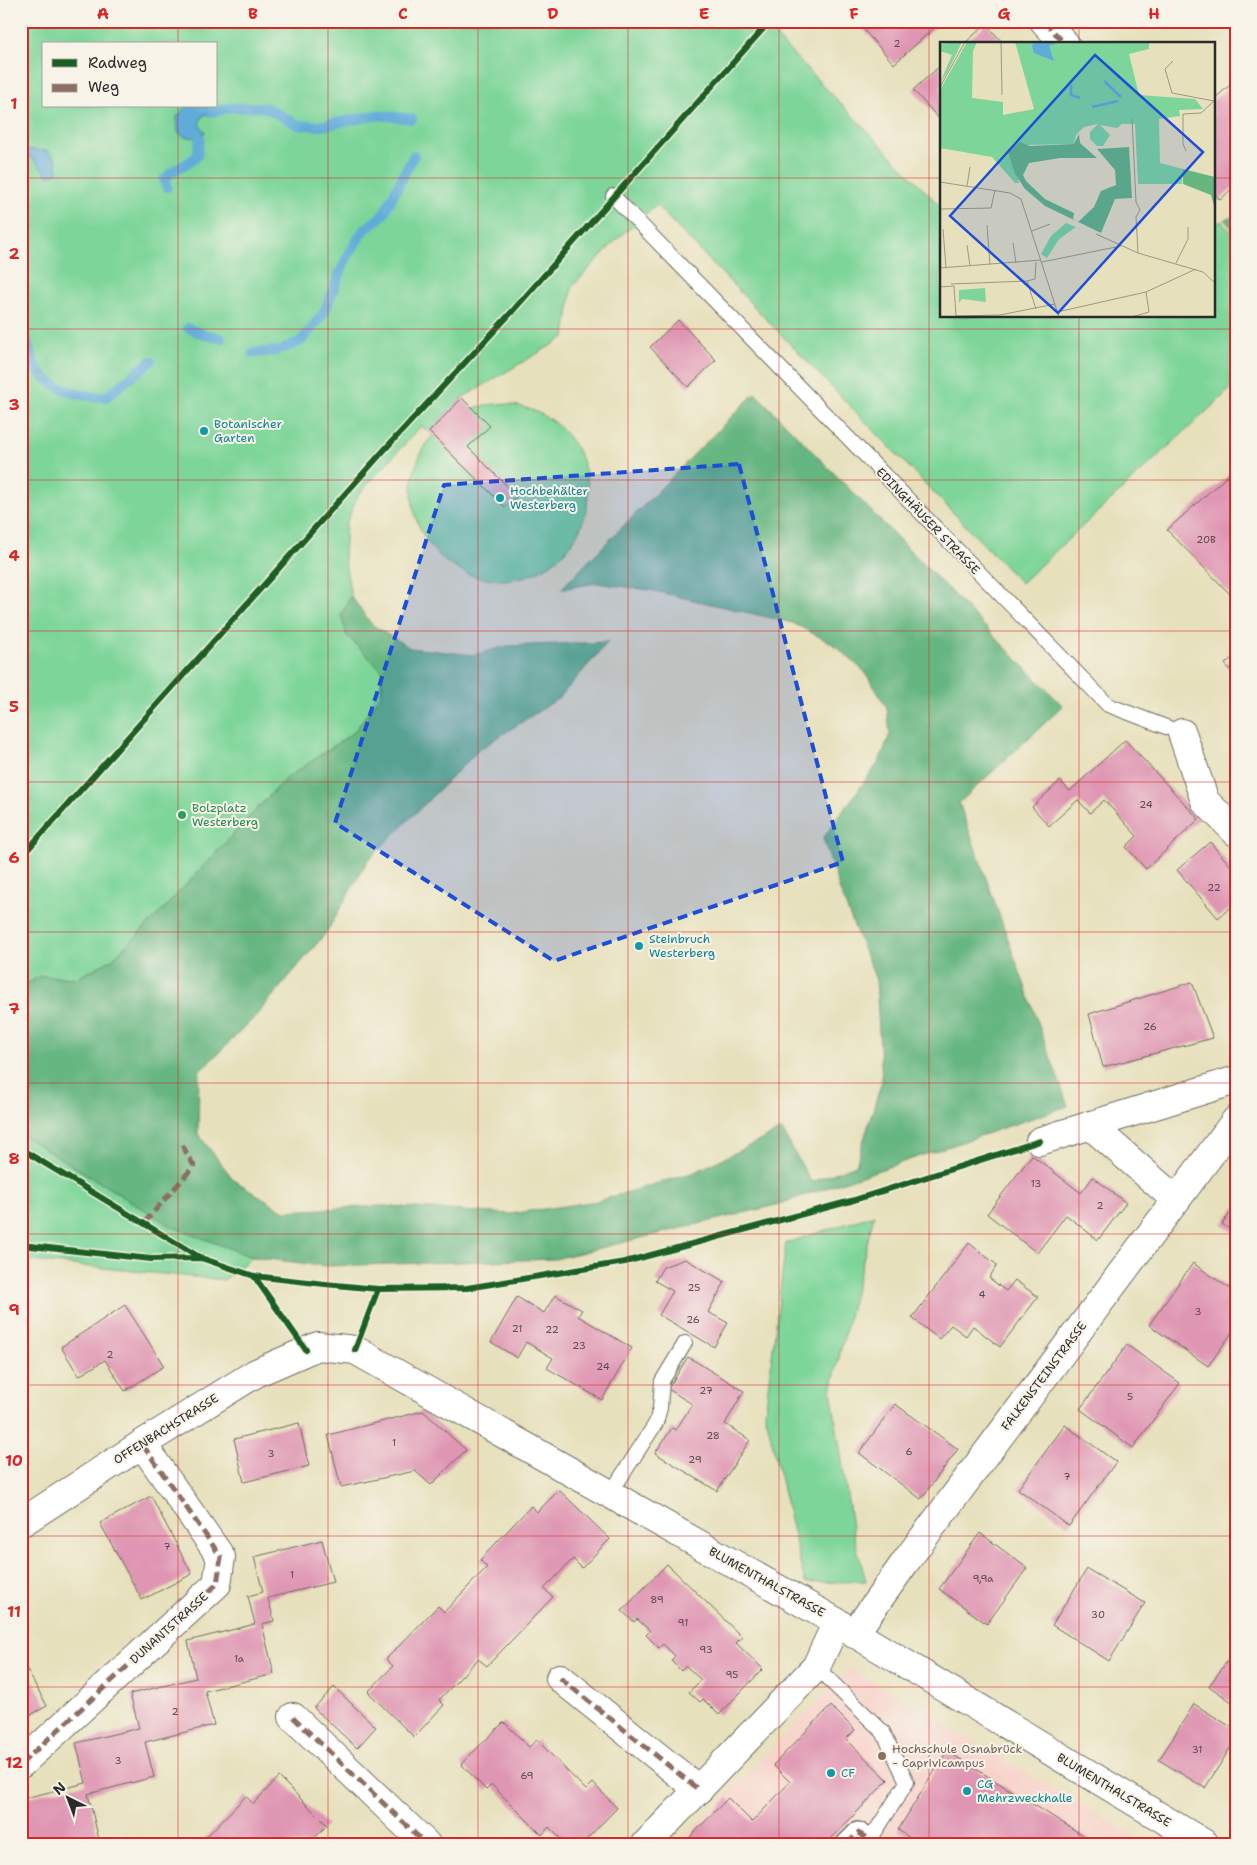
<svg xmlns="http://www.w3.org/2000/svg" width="1257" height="1865" font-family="'Shantell Sans',sans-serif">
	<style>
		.built { fill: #f7d1c9 }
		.green { fill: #7dd599; stroke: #548062; fill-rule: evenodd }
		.forest { fill: #66b681; stroke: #487056 }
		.water { fill: #60acd9; stroke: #466c82 }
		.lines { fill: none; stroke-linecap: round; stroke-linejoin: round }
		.stream { stroke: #60acd9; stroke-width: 10 }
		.building { fill: #df96b2 }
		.service-casing { stroke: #6d6a5e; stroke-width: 16 }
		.pedestrian-casing { stroke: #6d6a5e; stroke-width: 24 }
		.minor-casing { stroke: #6d6a5e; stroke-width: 30 }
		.service { stroke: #fff; stroke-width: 14 }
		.pedestrian { stroke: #fff; stroke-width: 21 }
		.minor { stroke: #fff; stroke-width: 28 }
		.quiet { stroke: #8d6e63; stroke-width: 5; stroke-dasharray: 10 5; stroke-linecap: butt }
		.cycleway-casing { stroke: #f7f3e8; stroke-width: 9 }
		.cycleway { stroke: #1b5e20; stroke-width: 6 }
		.marked { fill: #1d4ed8; fill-opacity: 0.2; stroke: #1d4ed8; stroke-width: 4; stroke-dasharray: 10 6; stroke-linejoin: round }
		.grid { fill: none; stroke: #d62828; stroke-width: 1; stroke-opacity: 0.55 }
		.culture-dot { fill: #0f9aa8; stroke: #f7f3e8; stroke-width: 2 }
		.leisure-dot { fill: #2e9e5b; stroke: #f7f3e8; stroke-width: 2 }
		.education-dot { fill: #8d6e63; stroke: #f7f3e8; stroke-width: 2 }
		.labels { text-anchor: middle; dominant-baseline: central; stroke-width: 4; stroke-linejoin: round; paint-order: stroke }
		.number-label { font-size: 10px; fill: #58464d }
		.culture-label { font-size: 12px; fill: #0d838f; stroke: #f7f3e8; text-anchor: start }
		.street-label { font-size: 12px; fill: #2b2b2b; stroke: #f7f3e8 }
		.leisure-label { font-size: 12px; fill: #27864d; stroke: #f7f3e8; text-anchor: start }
		.education-label { font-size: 12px; fill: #785e54; stroke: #f7f3e8; text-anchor: start }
		.inset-river { fill: none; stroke: #60acd9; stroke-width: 2.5 }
		.inset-road { fill: none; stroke: #9c9882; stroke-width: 1 }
		.view { fill: #1d4ed8; fill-opacity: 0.15; stroke: #1d4ed8; stroke-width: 2.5 }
		.inset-edge { fill: none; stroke: #2b2b2b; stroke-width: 2.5 }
		.neatline { fill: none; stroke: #d62828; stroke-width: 2 }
		.grid-label { font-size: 16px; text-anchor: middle; font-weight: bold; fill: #d62828 }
	</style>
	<rect width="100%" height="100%" fill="#f7f3e8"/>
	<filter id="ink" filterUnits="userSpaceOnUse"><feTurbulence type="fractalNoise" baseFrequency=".02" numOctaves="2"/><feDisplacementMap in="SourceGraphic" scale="10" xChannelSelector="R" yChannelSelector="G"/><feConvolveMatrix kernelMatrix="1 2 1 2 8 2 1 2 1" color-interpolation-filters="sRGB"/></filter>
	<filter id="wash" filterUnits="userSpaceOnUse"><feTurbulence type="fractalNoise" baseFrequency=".0096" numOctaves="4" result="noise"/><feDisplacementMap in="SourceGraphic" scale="20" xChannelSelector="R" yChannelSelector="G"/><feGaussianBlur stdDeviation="1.12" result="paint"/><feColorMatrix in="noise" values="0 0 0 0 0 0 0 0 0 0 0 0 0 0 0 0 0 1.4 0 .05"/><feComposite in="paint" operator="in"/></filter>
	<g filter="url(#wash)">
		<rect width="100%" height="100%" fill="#e7e0bc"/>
		<path class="built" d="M850 1669 1148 1844H678Z"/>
		<g class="green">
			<path d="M21 21H790L776 37 941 207V316H1213V226L1222 221 1236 237V384L1021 583 656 205 616 240 572 287 565 337 462 398 429 432 421 426 358 495 346 524 344 557 351 596 341 615 347 636 382 670V694L354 732 284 780 154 919 111 960 77 978 40 976 21 987ZM44 44H216V106H44Z"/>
			<circle cx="500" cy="492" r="88"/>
			<path d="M21 1134 171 1226 252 1257 224 1280 21 1260Z"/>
			<path d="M874 1215 831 1390 853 1534 866 1581 805 1583 765 1412 786 1243Z"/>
		</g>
		<g class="forest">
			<path d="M1236 214V233L1225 220Z"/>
			<path d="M755 393 1063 706 959 803 1068 1106 776 1205 555 1259 325 1266 252 1257 171 1226 21 1134V1043L23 1038 21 987 40 976 77 978 111 960 154 919 284 780 354 732 382 694V670L347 636 341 615 351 596 372 625 410 648 474 655 506 646 608 642 559 698 480 749 368 860 326 933 254 1018 199 1072 198 1134 234 1180 284 1211 383 1206 510 1214 598 1201 695 1172 782 1130 811 1182 856 1165 882 1081 876 980 841 894 823 838 879 762 890 734 887 708 865 672 833 644 793 623 650 590 596 583 561 589Z"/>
		</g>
		<g class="water">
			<path d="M187 106H205L212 112 202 116 199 124 205 132 200 138 185 137 178 132 177 117Z"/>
			<path d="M21 149 48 151 56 159 58 173 48 176 33 159 21 153Z"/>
			<path d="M21 298 28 328 21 332Z"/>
		</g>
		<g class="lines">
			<g class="stream">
				<path d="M212 112 229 108 265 107 298 125 320 126 378 115 412 119"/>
				<path d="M167 187 164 180C172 169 187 165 197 156L200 138"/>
				<path d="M188 328 205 335 221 338"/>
				<path d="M24 330C28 345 31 362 41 374 55 390 85 398 106 397L151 361"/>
				<path d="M285 348 301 341 324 313 346 259 363 231 383 215 414 155"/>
				<path d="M253 353 276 351"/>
			</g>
		</g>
		<g id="blocks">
			<g class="building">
				<path d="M856 21H942L894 64Z"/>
				<path d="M986 24 1004 44H964Z"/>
				<path d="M941 65V121L913 90Z"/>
				<path d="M1230 85 1236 91V185L1220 200 1213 192V100Z"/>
				<path d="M678 320 716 360 688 387 650 347Z"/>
				<path d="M462 398 490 426 468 447 517 496 505 507 429 432Z"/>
				<path d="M1235 469 1236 591 1231 595 1167 530Z"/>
				<path d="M1236 654V677L1225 664Z"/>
				<path d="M1125 740 1199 819 1146 869 1126 847 1137 836 1104 800 1090 813 1078 800 1049 826 1032 807 1060 781 1070 791Z"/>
				<path d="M1210 842 1236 872V903L1218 918 1177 870Z"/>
				<path d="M1192 982 1213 1038 1103 1067 1089 1014Z"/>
				<path d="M1032 1155 1081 1193 1093 1177 1126 1203 1098 1240 1066 1215 1037 1253 987 1214Z"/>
				<path d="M1236 1206V1234L1222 1224Z"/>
				<path d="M969 1243 997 1265 989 1278 1006 1291 1015 1280 1038 1297 1000 1347 973 1326 966 1336 951 1325 939 1339 912 1318Z"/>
				<path d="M685 1259 725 1282 708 1312 728 1323 714 1347 659 1315 673 1291 655 1281 663 1267Z"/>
				<path d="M1193 1263 1236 1293V1327L1208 1366 1149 1325Z"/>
				<path d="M555 1295 582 1310 578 1316 632 1348 602 1400 547 1368 553 1358 526 1342 517 1358 491 1342 517 1297 544 1313Z"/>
				<path d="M125 1305 164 1366 125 1391 105 1360 79 1376 61 1347Z"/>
				<path d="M1127 1345 1180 1383 1133 1448 1080 1409Z"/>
				<path d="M688 1357 744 1391 725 1424 750 1440 717 1491 655 1453 672 1428 676 1430 692 1404 668 1389Z"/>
				<path d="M895 1404 958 1449 921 1499 859 1453Z"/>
				<path d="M423 1411 466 1450 431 1485 415 1471 341 1487 328 1435Z"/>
				<path d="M299 1423 309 1466 244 1482 234 1439Z"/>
				<path d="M1065 1425 1116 1462 1069 1526 1018 1489Z"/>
				<path d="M559 1490 610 1539 582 1568 573 1559 544 1589 553 1597 487 1666 478 1659 439 1700 444 1705 414 1737 368 1692 393 1666 386 1659 438 1606 444 1612 487 1567 480 1560 531 1506 537 1512Z"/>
				<path d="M151 1496 192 1574 142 1600 100 1523Z"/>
				<path d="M980 1533 1027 1568 987 1624 939 1589Z"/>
				<path d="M322 1540 333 1582 268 1598 274 1621 262 1624 274 1674 205 1691 214 1725 145 1742 154 1777 88 1794 100 1844H69L66 1841 56 1844H21V1799L86 1783 76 1743 139 1728 130 1694 196 1678 188 1641 255 1624 248 1596 263 1592 254 1557Z"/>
				<path d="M667 1564 742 1637 736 1643 763 1669 719 1715 703 1699 700 1702 689 1692 701 1680 686 1666 681 1671 671 1661 675 1656 663 1644 659 1648 646 1635 650 1631 637 1619 634 1622 622 1611Z"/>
				<path d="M1087 1569 1145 1603 1109 1661 1052 1625Z"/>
				<path d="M1236 1649V1705L1209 1686Z"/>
				<path d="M21 1659 47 1706 21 1720Z"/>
				<path d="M334 1687 376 1727 357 1748 314 1708Z"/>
				<path d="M1194 1704 1236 1730V1739L1205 1788 1159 1760Z"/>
				<path d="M831 1706 855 1730 846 1739 888 1780 826 1844H697L690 1837 728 1798 752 1822 790 1782 773 1765Z"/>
				<path d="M504 1722 529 1747 537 1740 586 1790 593 1783 617 1808 582 1844H566L549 1827 542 1835 492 1785 486 1790 461 1764Z"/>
				<path d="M947 1751 1097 1844H919L898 1830Z"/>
				<path d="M279 1777 327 1825 309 1844H199L246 1796 253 1804Z"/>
			</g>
		</g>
	</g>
	<g filter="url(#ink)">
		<use href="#blocks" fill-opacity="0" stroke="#6d6a5e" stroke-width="1"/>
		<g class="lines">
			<defs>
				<g id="service">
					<path d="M613 196 1108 705 1182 733"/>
					<path d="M610 1494 656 1423 660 1408 662 1381 685 1343"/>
					<path d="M816 1667 883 1732 907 1782 870 1840 875 1844"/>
				</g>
				<path id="pedestrian" d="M847 1844 858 1833 870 1840"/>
				<g id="minor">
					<path d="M1044 21 1065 44"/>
					<path d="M1182 733 1205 801 1236 832"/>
					<path d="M1090 1125 1176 1200"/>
					<path d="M1040 1141 1236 1080"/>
					<path d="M21 1523 142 1444 256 1373 318 1346 355 1350 826 1616 1205 1844"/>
					<path d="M854 1634 906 1561 1236 1120"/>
					<path d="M560 1678 699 1790"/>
					<path d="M293 1717 426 1844"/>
					<path d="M21 1764 217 1584 221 1557 142 1444"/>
					<path d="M646 1844 816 1667 837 1622"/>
				</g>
			</defs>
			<use href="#service" class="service-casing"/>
			<use href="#pedestrian" class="pedestrian-casing"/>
			<use href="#minor" class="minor-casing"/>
			<use href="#service" class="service"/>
			<use href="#pedestrian" class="pedestrian"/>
			<use href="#minor" class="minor"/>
			<g class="quiet">
				<path d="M1044 21 1065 44"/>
				<path d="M144 1223 194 1166 181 1143"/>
				<path d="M560 1678 699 1790"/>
				<path d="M293 1717 426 1844"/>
				<path d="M21 1764 217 1584 221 1557 142 1444"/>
				<path d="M847 1844 858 1833 870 1840"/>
			</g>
			<defs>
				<g id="cycleway">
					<path d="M21 857 386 448 509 315 770 21"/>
					<path d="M21 1149 201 1258"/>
					<path d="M21 1245 151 1259 201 1258 254 1276 325 1284 378 1289 467 1288 625 1262 851 1201 1040 1141"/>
					<path d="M254 1276 306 1350"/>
					<path d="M355 1350 378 1289"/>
				</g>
			</defs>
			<use href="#cycleway" class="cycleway-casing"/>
			<use href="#cycleway" class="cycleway"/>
		</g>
	</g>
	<path class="marked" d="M739 464 843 862 554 961 335 823 444 485Z"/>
	<path class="grid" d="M178 21V44M328 21V1844M478 21V1844M628 21V1844M779 21V1844M929 21V1844M1079 21V44M178 106V1844M21 178H941M1213 178H1236M1079 316V1844M21 329H1236M21 480H1236M21 631H1236M21 782H1236M21 932H1236M21 1083H1236M21 1234H1236M21 1385H1236M21 1536H1236M21 1687H1236"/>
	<g class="culture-dot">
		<circle cx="204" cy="431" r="5"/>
		<circle cx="500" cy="498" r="5"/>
		<circle cx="639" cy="946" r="5"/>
		<circle cx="831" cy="1773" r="5"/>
		<circle cx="967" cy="1791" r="5"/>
	</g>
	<circle class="leisure-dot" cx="182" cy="815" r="5"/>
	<circle class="education-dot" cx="882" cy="1756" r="5"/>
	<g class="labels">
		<g class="number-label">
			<text x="897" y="43">2</text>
			<text x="1206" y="539">20B</text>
			<text x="1146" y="804">24</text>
			<text x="1214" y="887">22</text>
			<text x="1150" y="1026">26</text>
			<text x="1036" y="1183">13</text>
			<text x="1100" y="1205">2</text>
			<text x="694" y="1287">25</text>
			<text x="982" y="1294">4</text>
			<text x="1198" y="1311">3</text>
			<text x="693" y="1319">26</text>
			<text x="517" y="1328">21</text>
			<text x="552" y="1329">22</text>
			<text x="579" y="1345">23</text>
			<text x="110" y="1354">2</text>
			<text x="603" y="1366">24</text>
			<text x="706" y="1390">27</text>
			<text x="1130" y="1396">5</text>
			<text x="713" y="1435">28</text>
			<text x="394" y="1442">1</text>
			<text x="909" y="1451">6</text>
			<text x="271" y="1453">3</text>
			<text x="695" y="1459">29</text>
			<text x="1067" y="1476">7</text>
			<text x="167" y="1546">7</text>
			<text x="292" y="1574">1</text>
			<text x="983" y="1578">9,9a</text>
			<text x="657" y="1599">89</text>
			<text x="1098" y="1614">30</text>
			<text x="683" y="1622">91</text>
			<text x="706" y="1649">93</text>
			<text x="239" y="1658">1a</text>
			<text x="732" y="1674">95</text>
			<text x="175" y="1711">2</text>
			<text x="1197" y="1749">31</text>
			<text x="118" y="1760">3</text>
			<text x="527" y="1775">69</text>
		</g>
		<g class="culture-label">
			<text x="214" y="424">Botanischer<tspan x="214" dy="14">Garten</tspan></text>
			<text x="510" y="491">Hochbehälter<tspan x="510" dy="14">Westerberg</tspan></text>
			<text x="649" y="939">Steinbruch<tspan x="649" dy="14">Westerberg</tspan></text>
			<text x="841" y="1773">CF</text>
			<text x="977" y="1784">CG<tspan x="977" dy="14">Mehrzweckhalle</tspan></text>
		</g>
		<g class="street-label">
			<text transform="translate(928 521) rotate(46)">EDINGHÄUSER STRASSE</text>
			<text transform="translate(1044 1376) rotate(-53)">FALKENSTEINSTRASSE</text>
			<text transform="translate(166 1429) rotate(-32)">OFFENBACHSTRASSE</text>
			<text transform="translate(767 1582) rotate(29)">BLUMENTHALSTRASSE</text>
			<text transform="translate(169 1628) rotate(-42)">DUNANTSTRASSE</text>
			<text transform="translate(1114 1790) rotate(31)">BLUMENTHALSTRASSE</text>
		</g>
		<g class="leisure-label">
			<text x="192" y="808">Bolzplatz<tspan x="192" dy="14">Westerberg</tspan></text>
		</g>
		<g class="education-label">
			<text x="892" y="1749">Hochschule Osnabrück<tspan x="892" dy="14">- Caprivicampus</tspan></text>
		</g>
	</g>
	<g transform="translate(940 42)">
		<rect width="275" height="275" fill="#e7e0bc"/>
		<path d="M22 0 8 29 0 41 12 13 0 9V2ZM27 0H37L33 9 32 56 63 60V73L94 67 75 0H209V7L189 12 199 53 255 57 263 67 239 68 240 74 219 77 220 121 243 127 242 142H198L195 82H182L177 86 160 83 170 93 163 104H157L150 97V90L158 82 144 85 136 93 134 102 86 103 71 107 79 141H75L52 115 0 106V48ZM126 181 136 185 119 197 107 216 101 212 111 194ZM45 246 46 260 22 257 19 261V248Z" fill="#7dd599"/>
		<path d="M139 92 140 101 157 116H120L89 121 83 133 86 139 105 157 134 171 133 178 138 180 154 165 161 149 176 143 175 128 157 107 189 105 192 156 175 157 161 191 105 164 85 147 75 132 68 110 80 100 90 104 134 102ZM243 127 275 135V167L271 153 243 142Z" fill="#66b681"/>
		<path d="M95 0H118L109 4 114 19 94 11 92 4Z" fill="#60acd9"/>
		<path class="inset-river" d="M164 39 181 55M131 43V53L140 56M152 65 178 59"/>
		<path class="inset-road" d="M61 0 62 53M233 19 225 27 232 51 274 59M0 45 25 0M192 77 196 160 200 168 196 175 198 211M246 109 243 102V72L261 71 275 58M0 140 70 151 81 157 119 275M27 144 30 125M0 167 51 166 55 148M47 183 50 223M3 187 6 226M92 189 110 182M156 192 198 211 263 230 275 241M73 201 76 221M27 203 30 224M102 220 181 204M236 221 248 197V185M0 226 101 218M11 242 87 239M0 245 14 244 16 274 60 273 115 262M96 267 87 239 95 237 96 220M117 270 206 250 256 227M192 275 209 270 206 250"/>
		<path class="view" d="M155 13 263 110 118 271 10 174Z"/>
		<rect width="275" height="275" class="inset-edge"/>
	</g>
	<rect width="1257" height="1865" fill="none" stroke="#f7f3e8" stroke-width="55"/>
	<rect x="42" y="42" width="175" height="65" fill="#f7f3e8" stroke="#a5a39c"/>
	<rect x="52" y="59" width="25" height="8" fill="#1b5e20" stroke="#a5a39c"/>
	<text x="88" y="68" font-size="15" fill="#2b2b2b">Radweg</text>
	<rect x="52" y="84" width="25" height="8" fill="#8d6e63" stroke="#a5a39c"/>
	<text x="88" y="92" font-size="15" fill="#2b2b2b">Weg</text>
	<g transform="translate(68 1798) rotate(318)" stroke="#f7f3e8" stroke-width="4" paint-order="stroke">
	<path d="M0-4L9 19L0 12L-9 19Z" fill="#2b2b2b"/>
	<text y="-8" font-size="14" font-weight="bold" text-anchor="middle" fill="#2b2b2b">N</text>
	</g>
	<rect x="28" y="28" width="1202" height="1810" class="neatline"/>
	<g class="grid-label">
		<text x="103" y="19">A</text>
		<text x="253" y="19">B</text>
		<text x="403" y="19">C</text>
		<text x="553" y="19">D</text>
		<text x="704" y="19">E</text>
		<text x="854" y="19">F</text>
		<text x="1004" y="19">G</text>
		<text x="1154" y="19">H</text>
		<text x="14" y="109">1</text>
		<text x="14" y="259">2</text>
		<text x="14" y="410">3</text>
		<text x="14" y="561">4</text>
		<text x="14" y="712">5</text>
		<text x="14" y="863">6</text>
		<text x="14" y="1014">7</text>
		<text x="14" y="1164">8</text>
		<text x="14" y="1315">9</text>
		<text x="14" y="1466">10</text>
		<text x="14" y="1617">11</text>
		<text x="14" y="1768">12</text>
	</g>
</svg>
